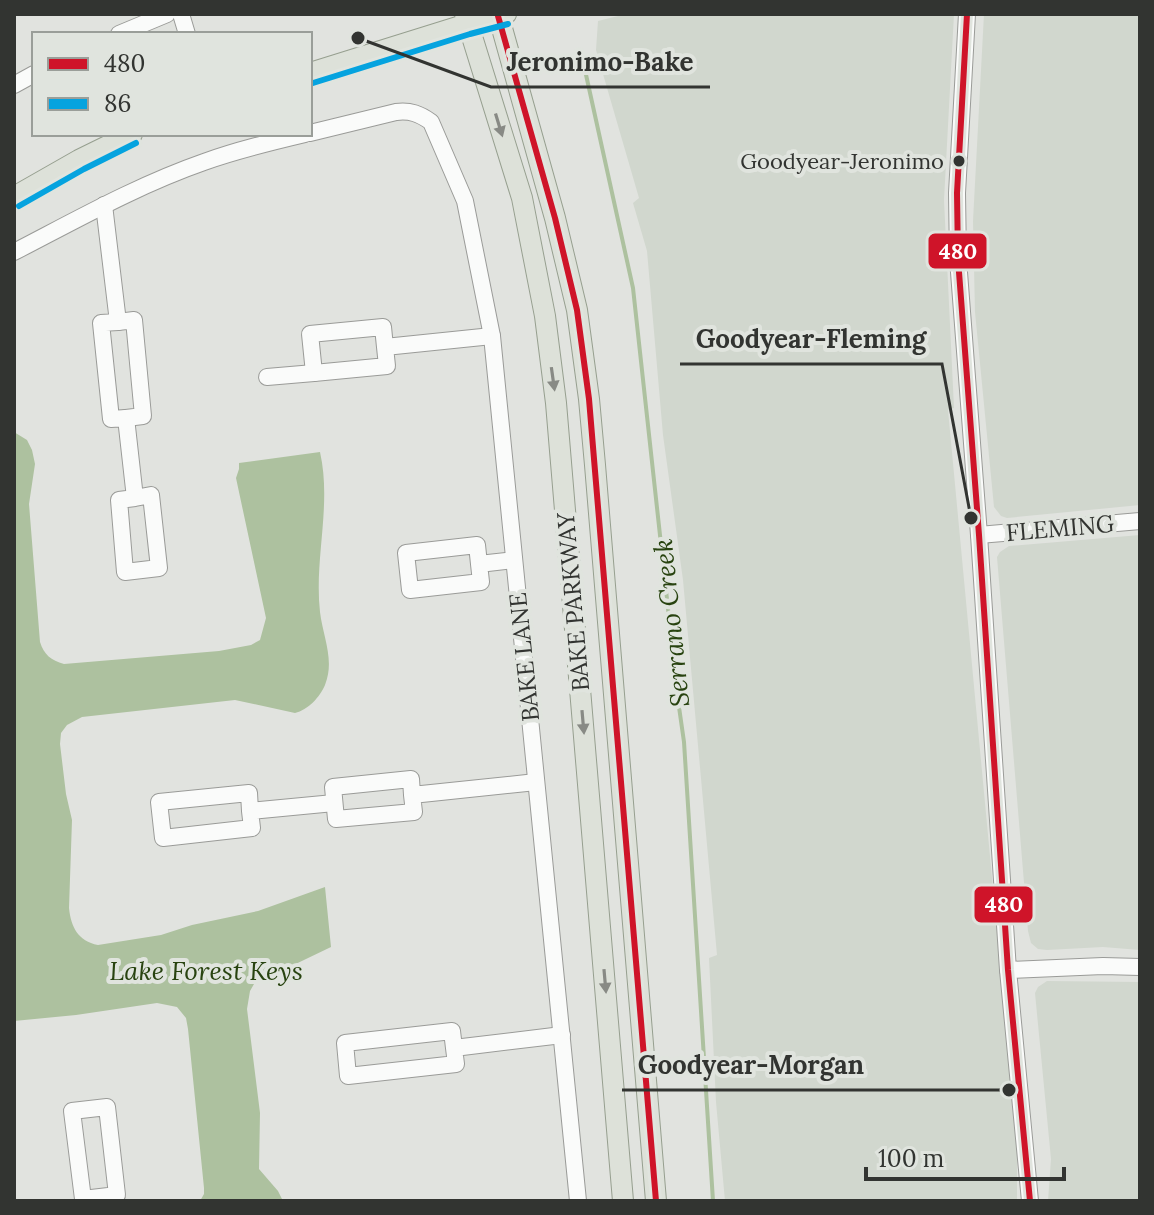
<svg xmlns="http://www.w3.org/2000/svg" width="1154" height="1215" font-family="Lora,serif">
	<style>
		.built { fill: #d1d7ce }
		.water { fill: #adc19f }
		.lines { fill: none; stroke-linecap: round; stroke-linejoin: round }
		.stream { stroke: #adc19f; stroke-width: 4 }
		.minor-casing { stroke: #9a9b98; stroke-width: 18 }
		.major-casing { stroke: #969f8f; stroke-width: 22 }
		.minor { stroke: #fafbfa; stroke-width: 16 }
		.major { stroke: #dde1d9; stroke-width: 20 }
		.bus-1-casing { stroke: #e0e4de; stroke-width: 12 }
		.bus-2-casing { stroke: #e0e4de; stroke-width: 12 }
		.bus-1 { stroke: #cf1429; stroke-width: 6 }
		.bus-2 { stroke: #05a3df; stroke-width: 6 }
		.oneway { fill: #888a85 }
		.bus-dot { fill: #323431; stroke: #e0e4de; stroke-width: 3 }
		.labels { text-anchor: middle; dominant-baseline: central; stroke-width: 8; stroke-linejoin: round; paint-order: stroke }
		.bus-label { font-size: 22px; fill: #323431; stroke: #e0e4de; text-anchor: end }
		.street-label { font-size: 24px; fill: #323431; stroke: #e0e4de }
		.water-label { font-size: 26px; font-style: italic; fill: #284310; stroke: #e0e4de }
		.leader { fill: none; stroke: #323431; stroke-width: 3 }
		.callout-dot { fill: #323431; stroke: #e0e4de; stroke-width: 3 }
		.callout-label { font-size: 26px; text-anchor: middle; font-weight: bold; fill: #323431; stroke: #e0e4de; stroke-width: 8; stroke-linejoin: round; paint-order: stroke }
		.line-badge { stroke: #e0e4de; stroke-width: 3 }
		.badge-label { font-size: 22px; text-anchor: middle; font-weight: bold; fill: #fff }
	</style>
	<rect width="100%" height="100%" fill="#e1e3df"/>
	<g class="built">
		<path d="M626 14H954L944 200 954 408 948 410 1017 1143V1201H725L716 1102 709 958 717 955 683 580 663 435 647 251 633 203 639 198 596 50 598 21Z"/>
		<path d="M984 14H1140V505L1007 518 1001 516 994 507 975 312 973 221Z"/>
		<path d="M1140 535V950L1103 947 1047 950 1038 949 1031 943 1028 931 997 557 1000 552 1009 546Z"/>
		<path d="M1047 981 1140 982V1201H1048L1051 1159 1035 993 1038 987Z"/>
	</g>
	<path class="water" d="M14 432 27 440 32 450 35 464 29 504 40 642C44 655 51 660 64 664L219 651 251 645 260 640 266 618 236 478 239 469V463L320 452C332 505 314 559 320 612 323 637 335 660 325 685 320 697 308 710 295 713L235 700 82 717 67 725 61 733 60 744 66 794 72 820 69 908C71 927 78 941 98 945L161 935 192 925 258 911 325 887 331 947 254 984 250 991 247 1009 260 1113 259 1169 278 1191 283 1201H200L204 1194V1188L188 1029 186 1018 177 1007 157 1003 76 1015 14 1021Z"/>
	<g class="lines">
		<path class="stream" d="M581 52 633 288 678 700 684 742 713 1201"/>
		<defs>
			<g id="minor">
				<path d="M181 14 187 34"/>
				<path d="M967 14 957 193 958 259 979 535 1008 970 1030 1201"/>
				<path d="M119 34 167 14"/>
				<path d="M14 85 34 74"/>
				<path d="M310 133 396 112C410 110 420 114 431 122L465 201 492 336 578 1201"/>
				<path d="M104 205 118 322 101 323 111 419 126 418 135 498 151 495 159 568 125 572 119 500 135 498"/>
				<path d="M14 252C76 220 138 185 204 162 237 150 271 142 305 134"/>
				<path d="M118 322 134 320 143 416 126 418"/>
				<path d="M385 347 387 366 314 373 310 334 383 327 385 347 492 336"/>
				<path d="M267 377 314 373"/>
				<path d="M979 535 1140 521"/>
				<path d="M479 564 481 582 410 590 406 553 477 545 479 564 514 560"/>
				<path d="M412 795 414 812 336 819 333 787 411 779 412 795 536 782"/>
				<path d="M250 811 252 828 163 838 159 802 249 793 250 811 334 803"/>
				<path d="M1008 970 1103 966 1140 967"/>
				<path d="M454 1048 456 1064 348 1076 345 1043 452 1031 454 1048 562 1035"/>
				<path d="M107 1107 117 1195 83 1199 72 1111Z"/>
			</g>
			<g id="major">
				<path d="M465 14 522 198 545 316 556 403 623 1201"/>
				<path d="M498 14 555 218 577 310 589 399 595 465 656 1201"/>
				<path d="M310 73 467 24 506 14"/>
				<path d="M14 197 79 160 132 134"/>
			</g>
		</defs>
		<use href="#minor" class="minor-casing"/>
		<use href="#major" class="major-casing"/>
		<use href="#minor" class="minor"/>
		<use href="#major" class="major"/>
		<defs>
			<g id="bus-1">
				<path d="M967 14 957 193 958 259 979 535 1008 970 1030 1201"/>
				<path d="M498 16 555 218 577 310 589 399 656 1201"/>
			</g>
			<g id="bus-2">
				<path d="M313 83 470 34 508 24"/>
				<path d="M19 206 84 169 136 143"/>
			</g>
		</defs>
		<use href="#bus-1" class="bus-1-casing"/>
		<use href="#bus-2" class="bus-2-casing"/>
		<use href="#bus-1" class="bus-1"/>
		<use href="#bus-2" class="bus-2"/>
	</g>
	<defs><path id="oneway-solid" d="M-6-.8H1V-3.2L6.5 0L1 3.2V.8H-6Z" transform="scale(2)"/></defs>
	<g class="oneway">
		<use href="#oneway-solid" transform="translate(499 125) rotate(73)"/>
		<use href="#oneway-solid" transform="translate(553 379) rotate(82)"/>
		<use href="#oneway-solid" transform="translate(583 722) rotate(85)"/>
		<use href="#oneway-solid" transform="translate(605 981) rotate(85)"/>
	</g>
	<circle class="bus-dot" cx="959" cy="161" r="7"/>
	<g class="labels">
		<g class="bus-label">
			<text x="944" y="161">Goodyear-Jeronimo</text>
		</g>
		<g class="street-label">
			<text transform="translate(1060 528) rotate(-5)">FLEMING</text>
			<text transform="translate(573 602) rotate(-95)">BAKE PARKWAY</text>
			<text transform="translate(524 657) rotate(-96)">BAKE LANE</text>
		</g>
		<g class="water-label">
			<text transform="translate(671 623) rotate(-96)">Serrano Creek</text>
			<text x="206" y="970">Lake Forest Keys</text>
		</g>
	</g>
	<path class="leader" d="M358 38L491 87H710M971 518L942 364H680M1009 1090L880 1090H622"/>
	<g class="callout-dot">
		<circle cx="358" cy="38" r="8"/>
		<circle cx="971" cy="518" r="8"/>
		<circle cx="1009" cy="1090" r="8"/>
	</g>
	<g class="callout-label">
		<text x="600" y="71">Jeronimo-Bake</text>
		<text x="811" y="348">Goodyear-Fleming</text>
		<text x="751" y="1074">Goodyear-Morgan</text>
	</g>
	<g class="line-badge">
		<rect x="927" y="232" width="61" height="38" rx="8" fill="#cf1429"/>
		<rect x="973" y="885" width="61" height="39" rx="8" fill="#cf1429"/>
	</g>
	<g class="badge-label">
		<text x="958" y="259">480</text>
		<text x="1004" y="912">480</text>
	</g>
	<rect width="1154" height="1215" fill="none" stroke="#323431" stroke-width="32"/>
	<rect x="32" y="32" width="280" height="104" fill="#e0e4de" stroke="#9a9e99" stroke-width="2"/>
	<rect x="48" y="58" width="40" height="12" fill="#cf1429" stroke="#9a9e99" stroke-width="2"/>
	<text x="104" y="72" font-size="24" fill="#323431">480</text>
	<rect x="48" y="98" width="40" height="12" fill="#05a3df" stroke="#9a9e99" stroke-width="2"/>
	<text x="104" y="112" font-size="24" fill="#323431">86</text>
	<path d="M866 1167v12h198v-12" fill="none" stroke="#323431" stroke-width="4"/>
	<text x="878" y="1167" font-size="24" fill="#323431" stroke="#e0e4de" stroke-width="6" paint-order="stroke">100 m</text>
</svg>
